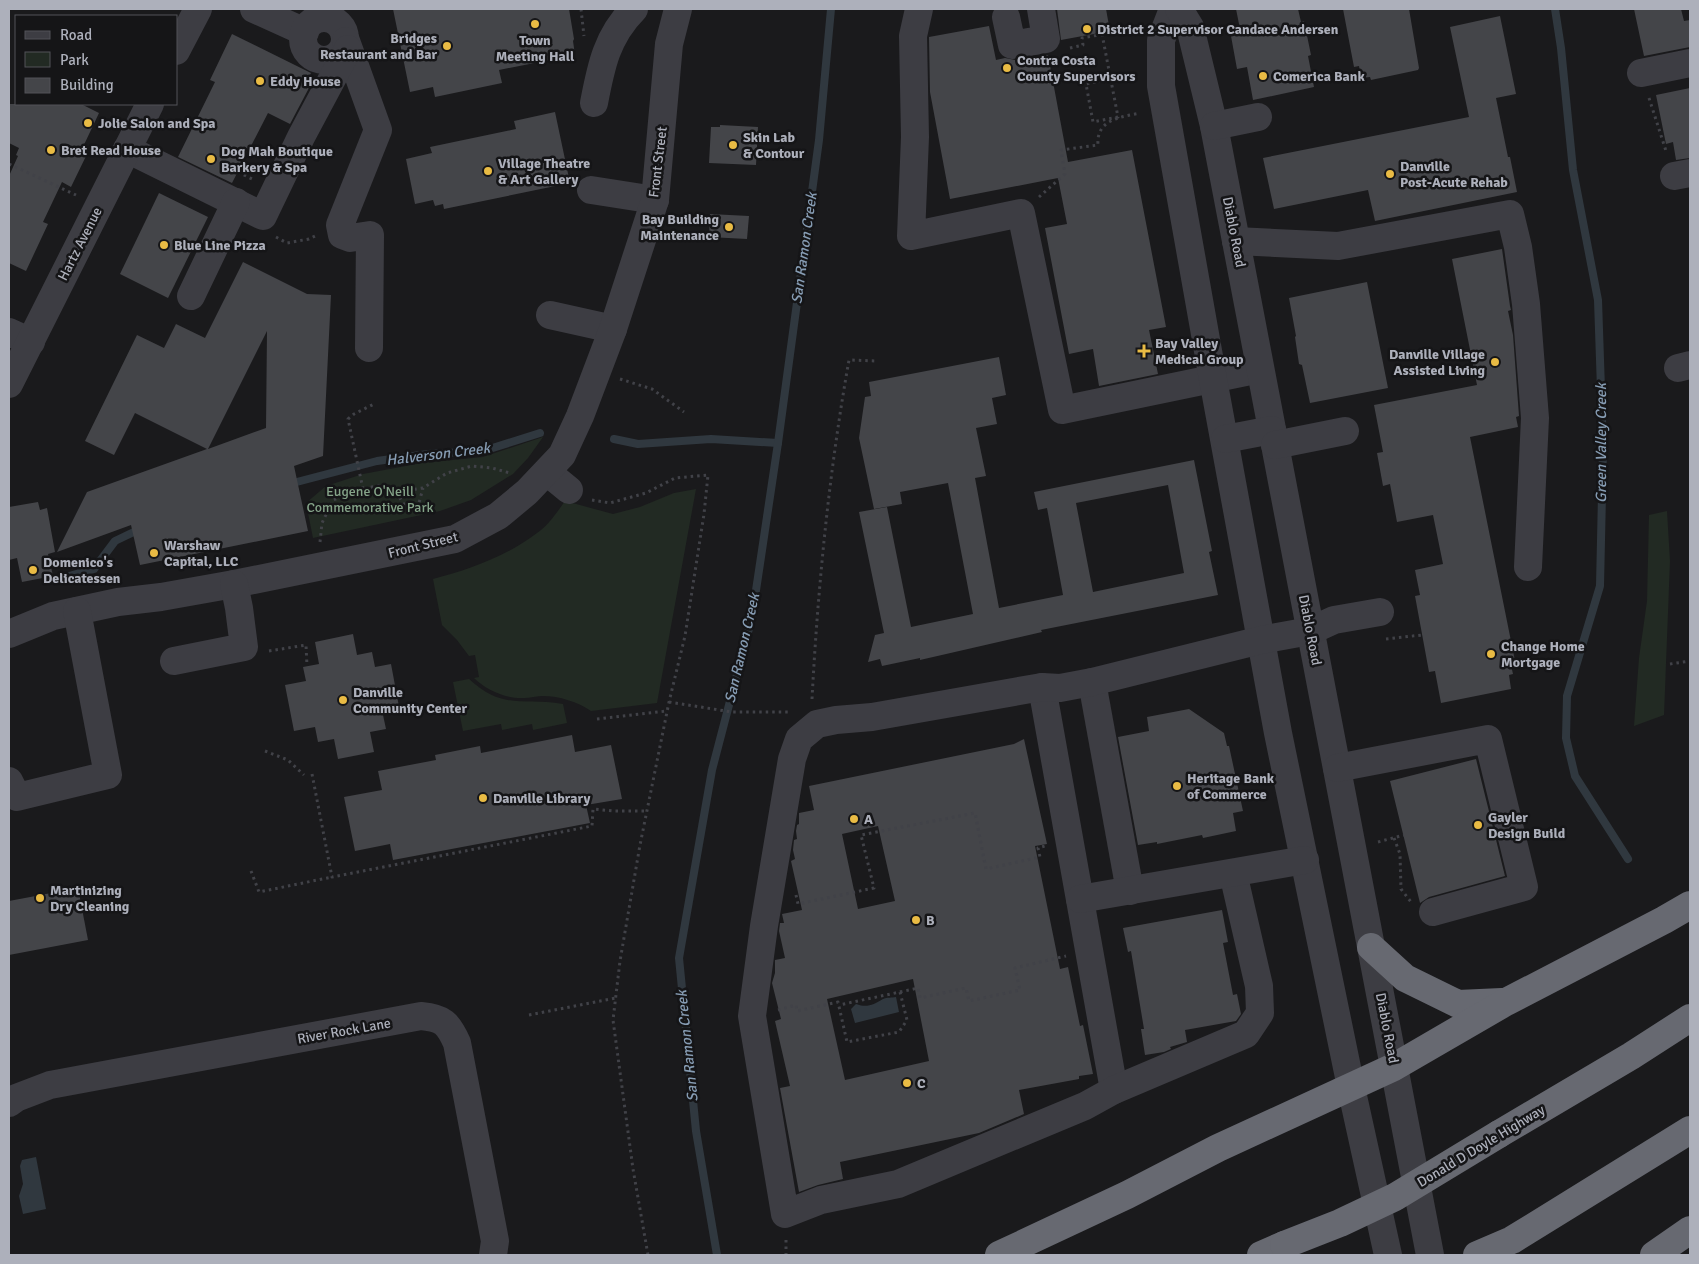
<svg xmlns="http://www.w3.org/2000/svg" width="1699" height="1264" font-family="Signika,sans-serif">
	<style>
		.green { fill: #222a23 }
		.water { fill: #30383f }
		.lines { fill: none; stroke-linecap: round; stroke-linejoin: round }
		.stream { stroke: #30383f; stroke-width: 8 }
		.building { fill: #444549; fill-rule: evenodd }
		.path { stroke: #414248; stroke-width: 3; stroke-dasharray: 2.5 4; stroke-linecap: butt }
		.minor { stroke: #3d3d43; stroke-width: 28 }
		.highway { stroke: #676971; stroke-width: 28 }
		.highway-bridge { stroke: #676971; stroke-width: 28 }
		.poi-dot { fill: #e9bb44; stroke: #151517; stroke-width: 2 }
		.labels { text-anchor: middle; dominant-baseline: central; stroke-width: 5; stroke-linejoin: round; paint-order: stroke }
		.poi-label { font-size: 14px; font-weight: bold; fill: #adb0bb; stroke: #151517; text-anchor: start }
		.street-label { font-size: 14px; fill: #adb0bb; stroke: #151517 }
		.park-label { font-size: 14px; fill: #85a489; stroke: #151517 }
		.water-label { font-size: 15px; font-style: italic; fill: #869cb3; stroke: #151517 }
	</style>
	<rect width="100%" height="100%" fill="#1a1a1c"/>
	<g class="green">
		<path d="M543 437 528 458 513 474 471 500 440 511 313 538 306 503 326 486 363 474 422 463 483 457Z"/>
		<path d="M696 489 657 703 591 711C578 702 559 696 543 696 537 696 530 698 524 698 506 699 486 690 474 678L479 677 475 655 469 656 457 640 442 625 433 579C469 570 507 556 537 533 549 525 557 512 565 501L613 514 640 507 674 493Z"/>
		<path d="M1667 511 1670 561 1664 715 1634 726 1639 658 1647 601 1649 515Z"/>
		<path d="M469 679C504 711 522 697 563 704L567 723 533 730 532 724 502 730 501 724 463 731 453 682Z"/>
	</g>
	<g class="water">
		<path d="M896 997 899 1012 855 1023 851 1009 856 1004C867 1008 873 1005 883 999 887 997 892 998 896 997Z"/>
		<path d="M36 1157 46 1209 23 1214 19 1196 23 1184 20 1166 22 1160Z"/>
	</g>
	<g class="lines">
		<g class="stream">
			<path d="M1555 9 1561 48 1573 170 1598 300 1603 449 1600 586 1567 696 1566 738 1575 776 1628 859"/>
			<path d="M614 439 638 444 711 439 778 443"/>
			<path d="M289 484 377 461 428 454 483 451 540 433"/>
			<path d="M62 578 94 569 115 541 140 529"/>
			<path d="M717 1255 696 1131 679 958 712 770 752 617 778 443 819 140 831 9"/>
		</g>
	</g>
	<g class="building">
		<path d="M393 9H569L574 39 573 41 575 55 499 70 502 83 435 97 433 87 410 92Z"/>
		<path d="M1057 9H1106L1110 31 1061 40Z"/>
		<path d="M1236 9H1298L1301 22 1304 21 1311 55 1308 56 1314 87 1253 100 1247 67 1237 69 1231 36 1241 34Z"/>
		<path d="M1343 9H1409L1419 68 1418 70 1371 80 1370 77 1361 78 1359 66 1354 67Z"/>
		<path d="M1634 9H1681L1684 21 1690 20V47L1644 56Z"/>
		<path d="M1500 16 1516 94 1496 98 1508 157H1510L1517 192 1375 221 1368 190 1274 209 1263 158 1469 117 1450 27Z"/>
		<path d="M989 26 996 60 1005 58 1015 60 1048 55 1068 162 1132 150 1166 327 1149 330 1158 374 1099 386 1093 349 1069 354 1045 228 1067 224 1058 178 950 199 930 92 929 37Z"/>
		<path d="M232 34 311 73 306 84 310 86 290 124 268 113 232 183 178 157 215 82 210 80Z"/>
		<path d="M1690 88V158L1676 160 1673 142 1666 144 1656 95Z"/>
		<path d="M9 104H81L99 113 82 149 88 152 71 187 62 182 43 222 48 224 26 271 9 263V176L18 156 16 155 19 148 9 143Z"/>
		<path d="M555 112 570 183 444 209 443 204 435 206 433 200 415 204 406 159 432 153 430 147 516 129 514 121Z"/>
		<path d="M720 125 758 127 756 165 709 163 711 127H720Z"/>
		<path d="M159 193 208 217 168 298 120 274Z"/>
		<path d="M710 214 749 216 747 239 709 237Z"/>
		<path d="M1502 249 1510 306 1511 310 1508 311 1513 335 1519 416 1516 417 1518 427 1470 437 1515 661H1510L1513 674 1509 675 1511 689 1441 703 1435 671 1429 672 1415 596 1420 595 1415 570 1443 564 1433 515 1397 522 1390 484 1383 486 1377 453 1383 452 1374 405 1477 385 1452 259Z"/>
		<path d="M243 262 307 294 331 295 323 456 294 466 308 531 140 565 131 525 57 552 87 492 207 449 135 413 114 455 85 441 137 335 164 348 176 324 205 338ZM267 331 266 428 208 449Z"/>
		<path d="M1367 282 1388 388 1310 403 1302 365 1299 364 1295 337 1296 336 1289 298Z"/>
		<path d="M999 357 1006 395 992 398 997 424 976 428 986 476 975 478 999 608 1063 595 1047 508 1038 510 1034 492 1194 460 1212 551 1209 552 1218 595 1041 630 1042 632 920 660V658L882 666 880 659 868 662 875 635 884 633 859 512 887 507 911 627 973 614 948 483 900 492 902 504 874 509 859 438 865 397 871 396 869 382ZM1168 485 1184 573 1093 592 1076 503Z"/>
		<path d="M38 502 40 510 47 508 55 552 48 554 53 576 22 582 17 558 9 560V507Z"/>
		<path d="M353 634 357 655 372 652 375 667 391 664 400 712 383 715 386 729 370 732 374 752 338 759 334 739 318 742 315 727 294 731 285 685 306 681 303 667 319 664 315 642Z"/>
		<path d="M1189 709 1224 733 1227 746H1229L1243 811 1233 813 1236 831 1203 838 1202 835 1157 844V842L1138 845 1118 737 1149 731 1147 717Z"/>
		<path d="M572 735 575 752 611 745 622 799 586 805 590 823 393 860 390 844 355 851 344 797 382 790 378 771 436 760 435 755 480 746 481 753Z"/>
		<path d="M1024 739 1047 844 1035 846 1060 969 1068 967 1080 1026 1083 1025 1093 1074 1079 1076V1079L1019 1090 1024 1114 979 1133 840 1162 843 1179 818 1185 799 1192 780 1088 790 1086 775 1021 781 1019 772 983 775 973V960L785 958 779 931 780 923H784L782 914 802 910 791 861 795 859 793 850 794 840 797 839 796 831 797 825 799 824V813L814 810 809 786 1014 744ZM878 826 895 901 858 909 842 834ZM913 979 929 1061 845 1080 827 999Z"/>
		<path d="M1476 759 1505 876 1429 897 1420 903 1390 781Z"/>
		<path d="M78 888 88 940 9 955V901Z"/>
		<path d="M1222 910 1228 942 1223 943 1233 995 1237 994 1241 1014 1236 1021 1185 1030 1187 1042 1170 1047 1171 1049 1164 1052 1145 1055 1141 1029H1144L1131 951 1128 952 1123 928Z"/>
	</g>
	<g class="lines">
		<g class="path">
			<path d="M581 9 584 36"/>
			<path d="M1102 34 1118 117 1093 122 1086 84 1111 79"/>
			<path d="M1070 48 1083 45 1082 38 1132 29"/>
			<path d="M1649 98 1666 151"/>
			<path d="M9 164 76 195"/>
			<path d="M238 172 252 179"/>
			<path d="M1039 197 1065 174 1061 150 1098 145C1096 120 1120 117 1140 113"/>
			<path d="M276 237 287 243 309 239 317 235"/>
			<path d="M620 379 652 389 684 412"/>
			<path d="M363 489 348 419 354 414 374 404"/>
			<path d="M396 492 405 506 411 507 419 503 423 488"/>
			<path d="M592 500 610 503 646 493 675 478 708 475 704 514 685 636 669 702 640 845 620 961 613 1020 633 1169 648 1255"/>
			<path d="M320 542 322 523 333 500 363 489 381 485 396 492 423 488 447 473 472 466 492 468 510 473"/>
			<path d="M1386 639 1422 635"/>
			<path d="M269 651 306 645 307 666"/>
			<path d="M1670 664 1690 661"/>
			<path d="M812 699C818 586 829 472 849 360L877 361"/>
			<path d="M669 702 732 712H790"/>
			<path d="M597 719 667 711"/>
			<path d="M265 751 288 760 304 775"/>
			<path d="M312 774 332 877 592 826 593 809 614 811H648"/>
			<path d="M1394 838 1400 854 1401 889 1411 902"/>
			<path d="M1378 842 1404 835"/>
			<path d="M251 871 259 892 332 877"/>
			<path d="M796 895 798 904 874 888 861 835 975 813 986 869 1040 857 1038 848 1045 846"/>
			<path d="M900 992 918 988 920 998 966 988 969 1001 1020 990 1015 968 1066 956"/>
			<path d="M778 1010 796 1005 797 1011 838 1002 847 1042 899 1032 907 1020 900 992 839 1005"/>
			<path d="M529 1015 616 998"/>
			<path d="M786 1240V1255"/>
		</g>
		<g class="minor">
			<path d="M254 9 305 32"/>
			<path d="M919 9 913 36 915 137 911 236 1021 213 1062 410 1260 369"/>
			<path d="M1173 9 1161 40V86L1213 379 1278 733 1351 1087 1388 1255"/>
			<path d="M1179 9 1190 27 1214 126 1430 1255"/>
			<path d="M1006 17 1012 45 1046 39 1041 9"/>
			<circle cx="324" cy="39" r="21"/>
			<path d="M346 41 378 130 340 225 342 235 350 238 370 235 369 348"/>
			<path d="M176 51 198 9"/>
			<path d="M1641 73 1690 63"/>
			<path d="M594 103C601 66 607 36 634 9"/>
			<path d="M1214 126 1258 117"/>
			<path d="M127 149 263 216 301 137 348 49"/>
			<path d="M1674 176 1690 173"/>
			<path d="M591 190 655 200"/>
			<path d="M1236 241 1338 246 1510 214 1518 247 1526 304 1535 418 1528 567"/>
			<path d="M191 296 236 202"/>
			<path d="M550 315 613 329"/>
			<path d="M9 332 31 342"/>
			<path d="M1678 368 1690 365"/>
			<path d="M9 384 150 104"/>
			<path d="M1225 439 1272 430"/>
			<path d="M1275 445 1345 431"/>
			<path d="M547 472 569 490"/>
			<path d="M9 634 53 616 118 602 161 597 234 584 455 539 498 516 527 492 562 455 580 416 613 329 655 200 669 44 678 9"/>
			<path d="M174 661 244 647 239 608 234 584"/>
			<path d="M1092 682 1130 891"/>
			<path d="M1042 687 1114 1090"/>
			<path d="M1337 768 1488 739 1524 887 1433 912"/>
			<path d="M9 781 17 797 108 775 77 611"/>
			<path d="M1233 873 1259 986 1260 1013 1246 1034 1114 1090 1085 1106 898 1184 821 1200 785 1214 752 1016 764 926 792 759 799 739 817 724 836 720 872 717 1042 687 1060 688 1092 682 1261 640 1310 631 1334 620 1380 612"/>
			<path d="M1080 899 1305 860"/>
			<path d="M9 1103 16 1098 50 1085 421 1016C443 1018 448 1023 457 1043L495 1241 493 1255"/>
		</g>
		<g class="highway">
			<path d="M1371 947 1405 978 1458 1004 1502 1002"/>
			<path d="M1499 1134 1631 1056 1690 1018"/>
			<path d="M999 1255 1127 1195 1218 1148 1394 1067 1506 1002 1664 920 1690 905"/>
			<path d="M1261 1255 1284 1245"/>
			<path d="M1477 1255 1512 1240 1690 1130"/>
			<path d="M1654 1255 1690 1230"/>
		</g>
		<path class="highway-bridge" d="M1284 1245 1340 1223 1395 1197 1499 1134"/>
	</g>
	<g class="poi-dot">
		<circle cx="535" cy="24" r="5"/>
		<circle cx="1087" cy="29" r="5"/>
		<circle cx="447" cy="46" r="5"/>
		<circle cx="1007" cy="68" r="5"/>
		<circle cx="1263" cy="76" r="5"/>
		<circle cx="260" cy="81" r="5"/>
		<circle cx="88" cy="123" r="5"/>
		<circle cx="733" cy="145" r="5"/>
		<circle cx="51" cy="150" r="5"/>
		<circle cx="211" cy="159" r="5"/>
		<circle cx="488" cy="171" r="5"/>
		<circle cx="1390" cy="174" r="5"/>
		<circle cx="729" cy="227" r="5"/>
		<circle cx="164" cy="245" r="5"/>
		<path d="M1141.5 343.5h5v5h5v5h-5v5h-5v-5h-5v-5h5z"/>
		<circle cx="1495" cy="362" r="5"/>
		<circle cx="154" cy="553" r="5"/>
		<circle cx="33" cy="570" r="5"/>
		<circle cx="1491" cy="654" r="5"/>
		<circle cx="343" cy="700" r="5"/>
		<circle cx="1177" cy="786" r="5"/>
		<circle cx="483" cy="798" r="5"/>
		<circle cx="854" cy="819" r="5"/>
		<circle cx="1478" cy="825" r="5"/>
		<circle cx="40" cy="898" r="5"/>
		<circle cx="916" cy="920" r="5"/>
		<circle cx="907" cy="1083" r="5"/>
	</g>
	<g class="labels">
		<g class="poi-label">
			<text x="1097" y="29">District 2 Supervisor Candace Andersen</text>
			<text x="437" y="38" text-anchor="end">Bridges<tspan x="437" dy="16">Restaurant and Bar</tspan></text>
			<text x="535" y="40" text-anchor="middle">Town<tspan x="535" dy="16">Meeting Hall</tspan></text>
			<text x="1017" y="60">Contra Costa<tspan x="1017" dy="16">County Supervisors</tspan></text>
			<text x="1273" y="76">Comerica Bank</text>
			<text x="270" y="81">Eddy House</text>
			<text x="98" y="123">Jolie Salon and Spa</text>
			<text x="743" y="137">Skin Lab<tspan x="743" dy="16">&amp; Contour</tspan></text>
			<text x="61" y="150">Bret Read House</text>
			<text x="221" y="151">Dog Mah Boutique<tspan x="221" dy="16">Barkery &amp; Spa</tspan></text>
			<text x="498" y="163">Village Theatre<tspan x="498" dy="16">&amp; Art Gallery</tspan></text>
			<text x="1400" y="166">Danville<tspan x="1400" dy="16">Post-Acute Rehab</tspan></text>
			<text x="719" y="219" text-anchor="end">Bay Building<tspan x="719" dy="16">Maintenance</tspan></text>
			<text x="174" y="245">Blue Line Pizza</text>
			<text x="1155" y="343">Bay Valley<tspan x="1155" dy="16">Medical Group</tspan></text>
			<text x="1485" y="354" text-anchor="end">Danville Village<tspan x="1485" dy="16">Assisted Living</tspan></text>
			<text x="164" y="545">Warshaw<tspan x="164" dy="16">Capital, LLC</tspan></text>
			<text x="43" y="562">Domenico's<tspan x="43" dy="16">Delicatessen</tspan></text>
			<text x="1501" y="646">Change Home<tspan x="1501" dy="16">Mortgage</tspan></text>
			<text x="353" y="692">Danville<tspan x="353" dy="16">Community Center</tspan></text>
			<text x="1187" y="778">Heritage Bank<tspan x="1187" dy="16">of Commerce</tspan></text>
			<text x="493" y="798">Danville Library</text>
			<text x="1488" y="817">Gayler<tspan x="1488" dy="16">Design Build</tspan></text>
			<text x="864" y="819">A</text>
			<text x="50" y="890">Martinizing<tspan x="50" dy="16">Dry Cleaning</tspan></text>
			<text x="926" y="920">B</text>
			<text x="917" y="1083">C</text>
		</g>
		<g class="street-label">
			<text transform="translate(658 162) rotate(-83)">Front Street</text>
			<text transform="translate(1234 232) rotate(79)">Diablo Road</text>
			<text transform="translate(80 244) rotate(-63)">Hartz Avenue</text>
			<text transform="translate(423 545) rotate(-14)">Front Street</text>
			<text transform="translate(1310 630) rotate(79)">Diablo Road</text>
			<text transform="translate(1387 1028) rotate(79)">Diablo Road</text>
			<text transform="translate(344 1031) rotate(-10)">River Rock Lane</text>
			<text transform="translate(1481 1146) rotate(-31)">Donald D Doyle Highway</text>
		</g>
		<g class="park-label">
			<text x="370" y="491">Eugene O'Neill<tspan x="370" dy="16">Commemorative Park</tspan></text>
		</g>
		<g class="water-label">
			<text transform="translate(804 248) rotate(-82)">San Ramon Creek</text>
			<text transform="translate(1601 443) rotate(-90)">Green Valley Creek</text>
			<text transform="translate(438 454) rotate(-7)">Halverson Creek</text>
			<text transform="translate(742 648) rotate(-77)">San Ramon Creek</text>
			<text transform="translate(687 1046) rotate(-96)">San Ramon Creek</text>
		</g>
	</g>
	<rect width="1699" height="1264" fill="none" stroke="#adb0bb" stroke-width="20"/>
	<rect x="15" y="15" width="162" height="90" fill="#151517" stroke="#525359"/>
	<rect x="25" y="31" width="25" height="8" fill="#3d3d43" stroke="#525359"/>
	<text x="60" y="40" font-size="15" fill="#adb0bb">Road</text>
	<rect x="25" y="52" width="25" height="15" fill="#222a23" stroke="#525359"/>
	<text x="60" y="65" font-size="15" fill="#adb0bb">Park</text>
	<rect x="25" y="78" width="25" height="15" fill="#444549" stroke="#525359"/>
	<text x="60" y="90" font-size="15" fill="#adb0bb">Building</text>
</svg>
